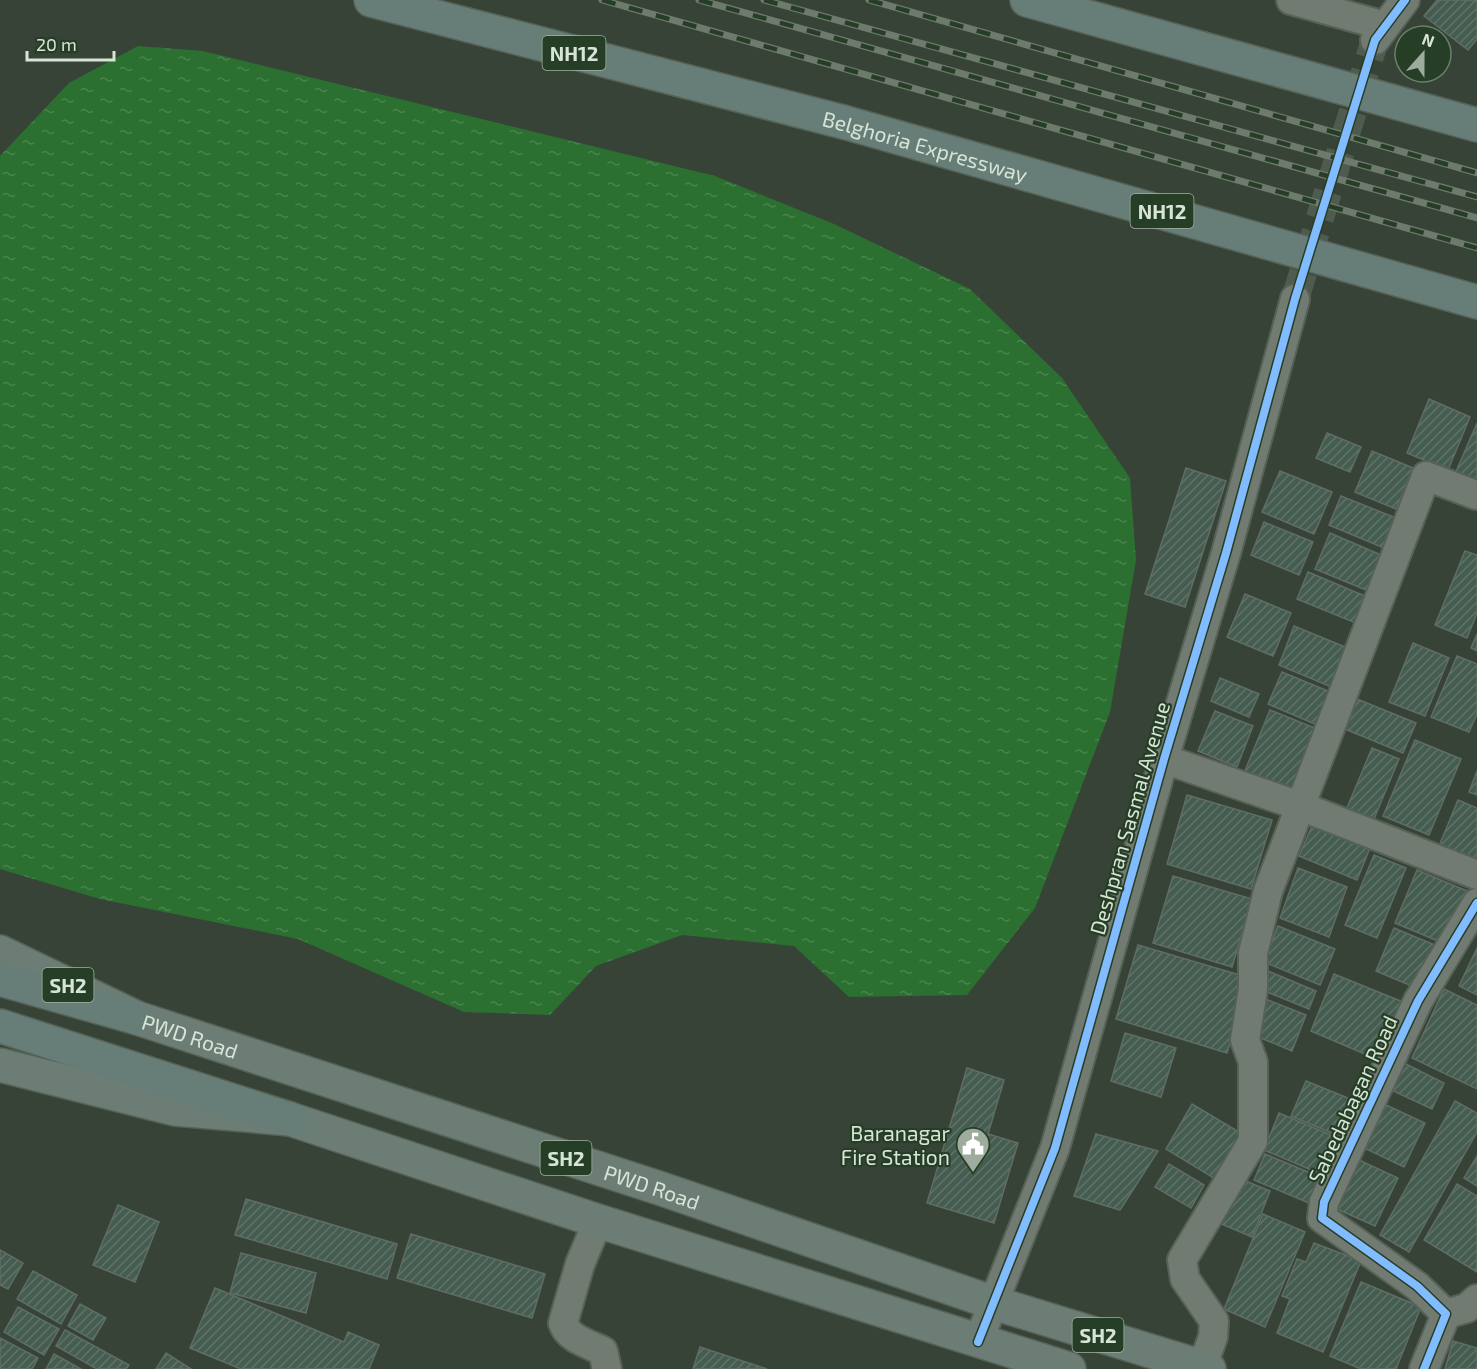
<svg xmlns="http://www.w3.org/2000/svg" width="1477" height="1369" font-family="'Exo 2',sans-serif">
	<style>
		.water { fill: url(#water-ripples) }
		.building { fill: url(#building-hatch); stroke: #606d64; stroke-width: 1.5 }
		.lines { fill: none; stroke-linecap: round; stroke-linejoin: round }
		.minor-tunnel { stroke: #4f5b4f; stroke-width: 28; stroke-dasharray: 28 14; stroke-linecap: butt }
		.minor-casing { stroke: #576257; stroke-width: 32 }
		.major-casing { stroke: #576257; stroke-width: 36 }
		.highway-casing { stroke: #576257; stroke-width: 36 }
		.minor { stroke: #727b72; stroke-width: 28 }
		.major { stroke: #6c7d75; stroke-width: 33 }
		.highway { stroke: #677e78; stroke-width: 33 }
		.rail-casing { stroke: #6f7a6f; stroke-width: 7 }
		.rail { stroke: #263e26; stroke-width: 4.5; stroke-dasharray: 14; stroke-linecap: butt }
		.cycleway-casing { stroke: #263e26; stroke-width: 11 }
		.cycleway { stroke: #80bcff; stroke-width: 8 }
		.labels { text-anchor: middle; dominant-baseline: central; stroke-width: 4.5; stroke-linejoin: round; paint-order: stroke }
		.shield { fill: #263e26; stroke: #a1b3a1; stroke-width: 1.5 }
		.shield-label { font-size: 20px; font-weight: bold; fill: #d6e5d6 }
		.street-label { font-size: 21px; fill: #d6e5d6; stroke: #263e26 }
		.poi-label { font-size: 21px; fill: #d6e5d6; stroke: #263e26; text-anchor: end }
	</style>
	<defs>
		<pattern id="water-ripples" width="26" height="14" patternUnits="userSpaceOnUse" patternTransform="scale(1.5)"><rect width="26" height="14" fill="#2b7030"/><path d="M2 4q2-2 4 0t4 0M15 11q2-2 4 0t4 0" fill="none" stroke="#49844d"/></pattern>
		<pattern id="building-hatch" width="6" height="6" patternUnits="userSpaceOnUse" patternTransform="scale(1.5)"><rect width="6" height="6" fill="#455c50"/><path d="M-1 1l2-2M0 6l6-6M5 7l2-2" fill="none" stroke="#5f7368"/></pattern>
	</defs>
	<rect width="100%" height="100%" fill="#374337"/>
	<path class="water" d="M138 46 203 51 715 176 834 224 970 289 1062 378 1130 478 1136 560 1110 712 1035 908 967 995 849 997 794 946 682 935 596 966 550 1015 464 1012 298 939 100 899 0 869V156L69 83Z"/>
	<g class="building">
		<path d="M1437 0H1477V39L1468 50 1424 16Z"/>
		<path d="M1429 399 1470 417 1448 470 1407 453Z"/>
		<path d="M1477 423V486L1454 476Z"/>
		<path d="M1327 433 1361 447 1350 472 1316 458Z"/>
		<path d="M1372 451 1413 468 1396 509 1355 492Z"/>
		<path d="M1186 468 1226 481 1185 607 1145 594Z"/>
		<path d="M1280 471 1332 492 1314 534 1262 512Z"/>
		<path d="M1341 496 1396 518 1384 548 1329 525Z"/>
		<path d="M1264 522 1313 542 1299 575 1251 555Z"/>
		<path d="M1330 533 1381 555 1366 590 1315 569Z"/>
		<path d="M1465 551 1477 555V613L1467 638 1435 625Z"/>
		<path d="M1308 572 1367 597 1356 623 1297 599Z"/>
		<path d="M1245 594 1291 613 1273 656 1227 637Z"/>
		<path d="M1294 626 1350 649 1334 688 1279 665Z"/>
		<path d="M1477 634V651L1471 648Z"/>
		<path d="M1413 643 1449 658 1425 716 1389 702Z"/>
		<path d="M1457 656 1477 664V714L1469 732 1431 717Z"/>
		<path d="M1282 672 1335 694 1322 727 1268 704Z"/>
		<path d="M1220 678 1259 694 1249 717 1211 701Z"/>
		<path d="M1357 699 1416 723 1403 753 1345 729Z"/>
		<path d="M1270 710 1322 731 1296 794 1244 773Z"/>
		<path d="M1215 711 1253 726 1237 767 1198 751Z"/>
		<path d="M1415 740 1461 759 1429 835 1383 816Z"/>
		<path d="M1372 748 1399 759 1371 826 1344 815Z"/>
		<path d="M1477 771V795L1469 792Z"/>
		<path d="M1187 795 1272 820 1251 889 1167 864Z"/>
		<path d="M1458 800 1477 808V862L1439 846Z"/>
		<path d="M1313 824 1370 848 1357 880 1299 856Z"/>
		<path d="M1374 855 1406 868 1377 938 1345 925Z"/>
		<path d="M1298 868 1347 887 1329 937 1280 918Z"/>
		<path d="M1417 870 1467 891 1445 944 1395 923Z"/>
		<path d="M1173 876 1252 899 1232 967 1153 943Z"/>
		<path d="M1278 926 1335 949 1320 985 1264 962Z"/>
		<path d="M1394 928 1437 946 1419 989 1376 971Z"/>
		<path d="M1138 945 1250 978 1227 1053 1116 1019Z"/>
		<path d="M1477 948V995L1459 986Z"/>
		<path d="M1268 971 1316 991 1309 1009 1260 989Z"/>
		<path d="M1334 974 1403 1002 1379 1060 1311 1031Z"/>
		<path d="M1444 989 1477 1005V1089L1412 1058Z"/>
		<path d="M1263 998 1306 1015 1292 1051 1249 1033Z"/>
		<path d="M1125 1033 1176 1048 1161 1097 1111 1081Z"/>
		<path d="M1404 1063 1444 1083 1432 1109 1391 1090Z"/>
		<path d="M967 1068 1004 1080 988 1134 1018 1143 994 1223 927 1203Z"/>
		<path d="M1306 1081 1360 1103 1346 1139 1291 1116Z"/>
		<path d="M1455 1101 1477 1113V1132L1409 1252 1380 1235Z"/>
		<path d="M1192 1104 1244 1135 1217 1180 1166 1149Z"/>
		<path d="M1384 1104 1425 1123 1404 1167 1364 1148Z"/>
		<path d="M1279 1113 1345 1141 1330 1178 1264 1150Z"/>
		<path d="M1096 1134 1158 1151 1120 1210 1074 1196Z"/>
		<path d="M1265 1154 1320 1177 1309 1203 1254 1180Z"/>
		<path d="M1477 1156V1186L1464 1178Z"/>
		<path d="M1359 1160 1398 1178 1375 1226 1337 1209Z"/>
		<path d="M1169 1164 1204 1185 1191 1208 1155 1187Z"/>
		<path d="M1236 1177 1270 1191 1252 1237 1217 1222Z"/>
		<path d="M1457 1184 1477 1196V1272L1424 1240Z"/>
		<path d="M246 1199 397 1244 387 1279 235 1235Z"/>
		<path d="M118 1205 159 1222 135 1282 93 1265Z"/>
		<path d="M1263 1214 1305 1232 1265 1327 1224 1309Z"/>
		<path d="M411 1234 545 1274 532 1318 397 1278Z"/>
		<path d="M1314 1243 1361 1261 1323 1352 1277 1333 1290 1299 1282 1296 1297 1259 1306 1262Z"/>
		<path d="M0 1250 23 1263 8 1289 0 1285Z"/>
		<path d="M241 1253 316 1273 306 1313 230 1293Z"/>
		<path d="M33 1271 77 1295 61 1324 17 1299Z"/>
		<path d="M1361 1282 1421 1307 1396 1369H1361L1330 1356Z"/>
		<path d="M215 1288 344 1342 348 1332 379 1345 369 1369H241L190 1348Z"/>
		<path d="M80 1304 106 1318 93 1340 68 1326Z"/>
		<path d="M18 1307 59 1329 44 1355 4 1332Z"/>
		<path d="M65 1330 129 1365 126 1369H97L56 1346Z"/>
		<path d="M0 1338 38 1358 32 1369H0Z"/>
		<path d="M1453 1341 1477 1348V1369H1445Z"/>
		<path d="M700 1347 767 1369H693Z"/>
		<path d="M166 1353 191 1369H156Z"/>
		<path d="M54 1354 81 1369H46Z"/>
	</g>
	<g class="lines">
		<path class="minor-tunnel" d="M1295 299 1375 40"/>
		<defs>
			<g id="minor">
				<path d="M1291 0 1385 26"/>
				<path d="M1375 40 1405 0"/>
				<path d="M1164 759 1300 806 1477 875"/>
				<path d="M598 1221 580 1264 563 1323C568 1339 589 1344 603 1351L607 1369"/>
				<path d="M1446 1314 1467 1308 1477 1299"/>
				<path d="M978 1342 1055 1148 1164 759 1226 553 1295 299"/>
				<path d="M1202 1367 1213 1337 1214 1321 1185 1279 1182 1260 1253 1141V1062L1245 1040 1253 989V953L1268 891 1426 476 1476 495"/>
				<path d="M1424 1369 1446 1314 1417 1286 1322 1218 1324 1202 1418 1001 1477 903"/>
			</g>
			<g id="major">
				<path id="s1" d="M0 952 137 1018 662 1189 994 1303 1209 1369"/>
				<path d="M0 1065 175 1109 290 1119 598 1221 1069 1369"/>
			</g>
			<g id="highway">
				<path id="s2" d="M371 0 847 123 1477 302"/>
				<path d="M1027 0 1477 125"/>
				<path d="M0 979 137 1018"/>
				<path d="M0 1026 290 1119"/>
			</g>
		</defs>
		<use href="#minor" class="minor-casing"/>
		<use href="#major" class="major-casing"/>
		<use href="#highway" class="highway-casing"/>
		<use href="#minor" class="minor"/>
		<use href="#major" class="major"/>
		<use href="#highway" class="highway"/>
		<defs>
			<g id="rail">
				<path d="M602 0 1477 248"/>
				<path d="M699 0 1477 218"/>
				<path d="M764 0 1477 197"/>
				<path d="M869 0 1477 173"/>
			</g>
		</defs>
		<use href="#rail" class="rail-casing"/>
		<use href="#rail" class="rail"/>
		<defs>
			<g id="cycleway">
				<path d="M978 1342 1055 1148 1164 759 1226 553 1295 299 1375 40 1405 0"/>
				<path d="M1424 1369 1446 1314 1417 1286 1322 1218 1324 1202 1418 1001 1477 903"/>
			</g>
		</defs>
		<use href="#cycleway" class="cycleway-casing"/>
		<use href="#cycleway" class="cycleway"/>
	</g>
	<defs>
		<symbol id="civic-pin" viewBox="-11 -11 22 30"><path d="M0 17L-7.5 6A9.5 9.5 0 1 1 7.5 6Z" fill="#9eac9e" stroke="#263e26"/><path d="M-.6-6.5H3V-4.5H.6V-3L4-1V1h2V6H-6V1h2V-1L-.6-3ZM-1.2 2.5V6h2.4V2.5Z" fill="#fff"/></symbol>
	</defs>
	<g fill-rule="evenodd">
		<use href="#civic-pin" x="954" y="1125" width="38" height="52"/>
	</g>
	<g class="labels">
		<g class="shield">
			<rect x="542.5" y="36" width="63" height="34" rx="4.5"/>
			<rect x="1130.5" y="194" width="63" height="34" rx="4.5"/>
			<rect x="42.5" y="968" width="51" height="34" rx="4.5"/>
			<rect x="540.5" y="1141" width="51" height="34" rx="4.5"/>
			<rect x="1072.5" y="1318" width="51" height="34" rx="4.5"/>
		</g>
		<g class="shield-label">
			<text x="574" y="53">NH12</text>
			<text x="1162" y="211">NH12</text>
			<text x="68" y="985">SH2</text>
			<text x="566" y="1158">SH2</text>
			<text x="1098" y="1335">SH2</text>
		</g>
		<g class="street-label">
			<text stroke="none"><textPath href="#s2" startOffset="573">Belghoria Expressway</textPath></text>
			<text transform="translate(1129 818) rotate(-74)">Deshpran Sasmal Avenue</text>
			<text stroke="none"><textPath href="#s1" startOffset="208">PWD Road</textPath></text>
			<text transform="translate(1352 1099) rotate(-65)">Sabedabagan Road</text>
			<text stroke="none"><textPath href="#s1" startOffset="694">PWD Road</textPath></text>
		</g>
		<g class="poi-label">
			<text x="950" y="1132">Baranagar<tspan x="950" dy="24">Fire Station</tspan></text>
		</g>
	</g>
	<g transform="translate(1423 54) rotate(21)"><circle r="28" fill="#263e26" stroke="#6c816c" stroke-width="1.5"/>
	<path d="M0-4.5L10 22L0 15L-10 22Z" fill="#9eac9e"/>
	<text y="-9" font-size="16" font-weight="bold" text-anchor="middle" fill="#d6e5d6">N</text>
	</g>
	<path d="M27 51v9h87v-9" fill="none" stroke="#d6e5d6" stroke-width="3"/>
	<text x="36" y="51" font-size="18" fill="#d6e5d6" stroke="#263e26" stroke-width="4.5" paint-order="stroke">20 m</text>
</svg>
